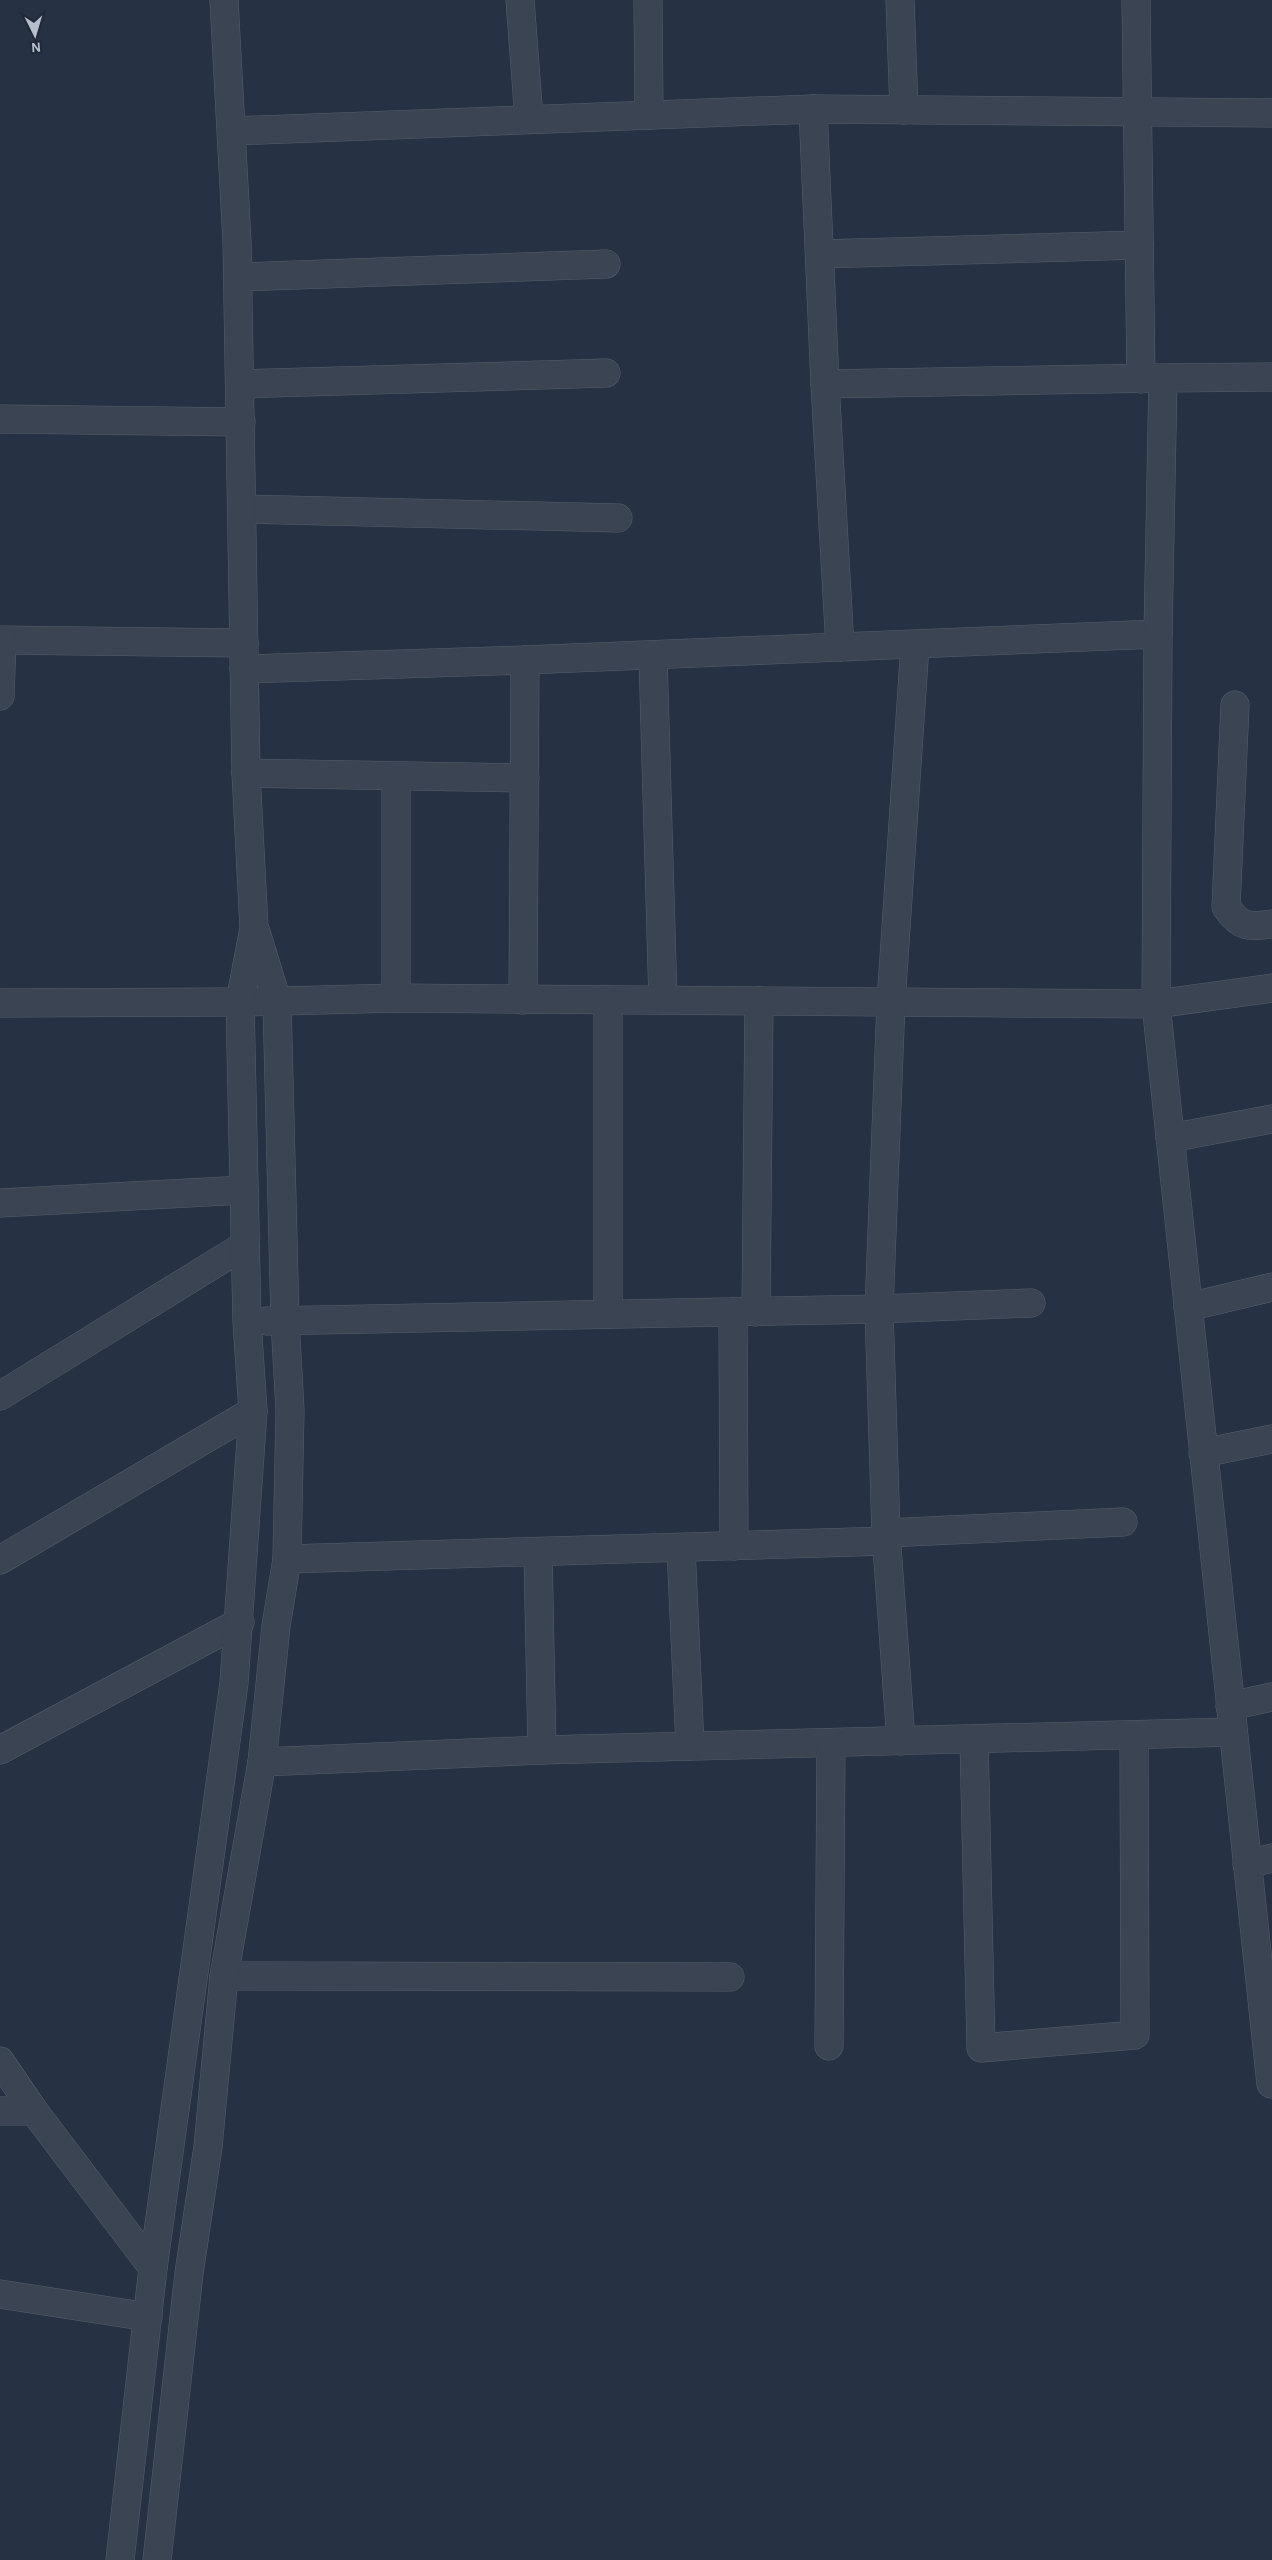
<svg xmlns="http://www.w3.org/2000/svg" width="1272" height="2560" font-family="'Alegreya Sans',sans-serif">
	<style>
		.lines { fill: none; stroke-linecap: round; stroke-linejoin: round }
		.minor-casing { stroke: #565f6d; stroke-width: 29 }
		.minor { stroke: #3a4452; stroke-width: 28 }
	</style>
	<rect width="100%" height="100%" fill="#263143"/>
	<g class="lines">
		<defs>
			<g id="minor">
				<path d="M520 0 529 119"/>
				<path d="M648 0 649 115"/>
				<path d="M900 0 904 110"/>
				<path d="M1136 0 1141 379"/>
				<path d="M813 109 1272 113"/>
				<path d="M232 131 813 109 825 384 840 647 1158 634 1156 1004 1271 2084"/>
				<path d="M820 254 1139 245"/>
				<path d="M238 277 606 264"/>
				<path d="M240 384 606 373"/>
				<path d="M825 384 1158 378"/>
				<path d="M0 419 241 422"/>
				<path d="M242 509 618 518"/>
				<path d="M1158 634 1163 378 1272 377"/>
				<path d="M0 640 244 643"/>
				<path d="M653 657 663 1000"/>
				<path d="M525 660 840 647"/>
				<path d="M244 669 525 660 523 1000"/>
				<path d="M0 696 2 641"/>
				<path d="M1235 705 1226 907C1241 928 1248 927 1272 924"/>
				<path d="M246 773 525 778"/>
				<path d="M396 998V776"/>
				<path d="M0 1003 240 1002 396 998 1156 1004 1272 988"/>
				<path d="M1170 1138 1272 1119"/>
				<path d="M0 1203 244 1190"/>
				<path d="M1188 1307 1272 1287"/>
				<path d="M733 1312 734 1546"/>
				<path d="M756 1312 759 1001"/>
				<path d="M608 1314V1000"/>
				<path d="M267 1321 879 1309 1031 1303"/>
				<path d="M0 1396 245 1245"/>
				<path d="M1203 1453 1272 1439"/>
				<path d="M886 1533 1123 1522"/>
				<path d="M681 1548 690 1746"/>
				<path d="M538 1553 542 1750"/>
				<path d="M287 1559 887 1541"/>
				<path d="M0 1560 253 1411"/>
				<path d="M1230 1706 1272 1697"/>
				<path d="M974 1739 981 2048 1135 2035 1134 1735"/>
				<path d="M901 1741 886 1533 879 1309 891 1002 915 645"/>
				<path d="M0 1750 240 1622"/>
				<path d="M262 1762 542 1750 1233 1732"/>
				<path d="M1247 1864 1272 1858"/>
				<path d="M224 1976 730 1977"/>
				<path d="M829 2046 831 1743"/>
				<path d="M0 2061 34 2111 153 2268"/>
				<path d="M0 2111H34"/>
				<path d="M0 2294 148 2317"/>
				<path d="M120 2560 153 2268 234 1683 253 1411 247 1322 240 1002 254 928 246 773 237 242 224 0"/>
				<path d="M157 2560 189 2273 208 2147 224 1976 262 1762 276 1626 287 1559 290 1410 285 1321 277 1001 256 932"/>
			</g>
		</defs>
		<use href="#minor" class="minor-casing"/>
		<use href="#minor" class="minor"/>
	</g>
	<g transform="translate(35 35) rotate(175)" stroke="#1f2938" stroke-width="4" paint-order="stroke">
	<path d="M0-4L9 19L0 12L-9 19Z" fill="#b8bfcc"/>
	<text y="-8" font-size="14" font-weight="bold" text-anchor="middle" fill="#b8bfcc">N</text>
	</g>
</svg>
